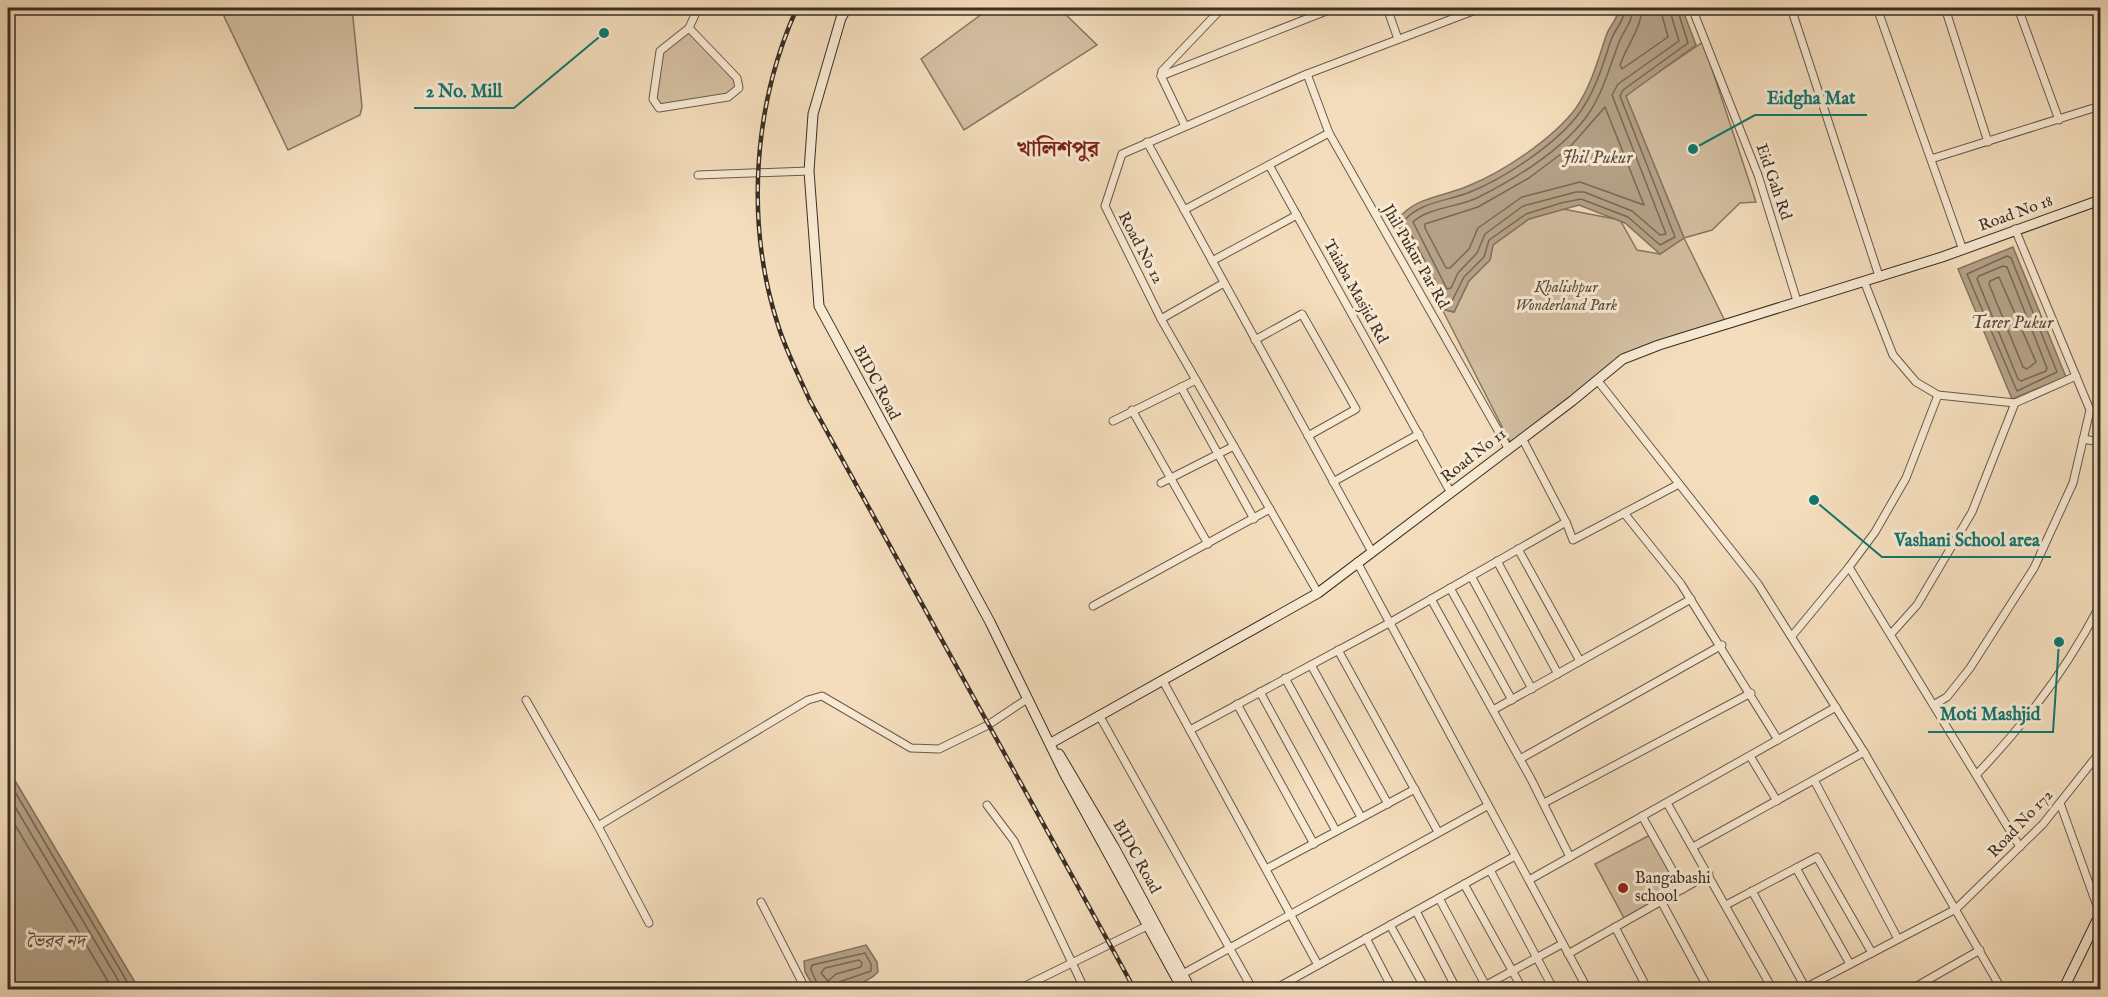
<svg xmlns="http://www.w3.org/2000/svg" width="2108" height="997" font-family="'IM FELL English','Noto Serif Bengali',serif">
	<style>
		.green { fill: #d4bfa2; stroke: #877763; stroke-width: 1.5 }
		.water { fill: #b5a288; stroke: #847460; stroke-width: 1.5 }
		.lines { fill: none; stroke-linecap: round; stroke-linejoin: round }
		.shore { stroke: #786856; stroke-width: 1.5 }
		.street-casing { stroke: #685a4a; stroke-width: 9 }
		.secondary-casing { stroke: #3a2f24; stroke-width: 11 }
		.street { stroke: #f8e9d3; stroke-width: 7 }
		.secondary { stroke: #f8e9d3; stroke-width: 9 }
		.rail-casing { stroke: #3a2f24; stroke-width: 4.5 }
		.rail { stroke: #f8e9d3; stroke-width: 2; stroke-dasharray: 7; stroke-linecap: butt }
		.poi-dot { fill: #8f2418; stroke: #f8e9d3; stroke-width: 2 }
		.labels { text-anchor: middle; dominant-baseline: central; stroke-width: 6; stroke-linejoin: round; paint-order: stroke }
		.street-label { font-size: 16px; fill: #3a2f24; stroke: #f8e9d3 }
		.park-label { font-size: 16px; font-style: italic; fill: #594c3d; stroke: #f8e9d3 }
		.poi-label { font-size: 16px; fill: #3a2f24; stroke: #f8e9d3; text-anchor: start }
		.water-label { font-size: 18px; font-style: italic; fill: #594c3d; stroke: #f8e9d3 }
		.district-label { font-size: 22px; font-weight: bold; fill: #7a1f14; stroke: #f8e9d3 }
		.leader { fill: none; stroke: #0f766e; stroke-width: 2 }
		.callout-dot { fill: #0f766e; stroke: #f8e9d3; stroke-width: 2 }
		.callout-label { font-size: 18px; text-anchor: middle; font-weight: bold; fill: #0f766e; stroke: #f8e9d3; stroke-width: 6; stroke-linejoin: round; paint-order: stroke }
	</style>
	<rect width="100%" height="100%" fill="#f4ddbc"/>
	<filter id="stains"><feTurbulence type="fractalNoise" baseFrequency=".00333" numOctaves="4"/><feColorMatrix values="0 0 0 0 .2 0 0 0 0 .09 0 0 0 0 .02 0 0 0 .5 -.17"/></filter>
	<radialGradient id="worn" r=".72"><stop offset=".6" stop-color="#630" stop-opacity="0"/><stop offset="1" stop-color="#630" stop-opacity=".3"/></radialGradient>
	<g class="green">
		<path d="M220 8H352L362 107 360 115 288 150Z"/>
		<path d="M990 8H1059L1097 45 964 130 921 59Z"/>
		<path d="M689 28 737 78 736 93 657 106 654 89 659 54Z"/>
		<path d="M1703 42 1756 202 1740 203 1712 230 1684 238 1726 323 1622 359 1512 446 1442 309 1454 312 1469 281 1490 260 1493 245 1529 219 1563 209 1620 220 1637 250 1660 254 1684 238 1625 95Z"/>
		<path d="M1650 835 1679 888 1624 918 1595 864Z"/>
	</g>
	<g class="water">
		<path d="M1619 8H1682L1696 45 1626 96 1684 238 1660 254 1625 223 1579 205 1529 219 1493 245 1490 260 1469 281 1454 312 1442 309 1396 221C1416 196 1440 198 1468 186 1503 172 1554 138 1576 108 1591 86 1598 60 1606 36 1611 22 1616 24 1619 8Z"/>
		<path d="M2013 247 2066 377 2012 399 1958 269Z"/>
		<path d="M8 769 139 989H8Z"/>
		<path d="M866 945 877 962 878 972C866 986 834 990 815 989L805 972 804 961Z"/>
		<path d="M1363 983 1380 985 1383 989H1335Z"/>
	</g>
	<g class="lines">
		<g class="shore">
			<path d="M1625 8C1624 22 1616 27 1611 40 1603 64 1596 90 1580 112 1558 143 1505 178 1470 192 1448 201 1419 202 1404 221L1447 304 1451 303 1464 277 1484 257 1489 240 1526 214 1561 203 1581 199 1628 217 1660 245 1675 237 1620 96 1623 90 1688 43 1677 8"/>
			<path d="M1633 8C1632 24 1623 30 1618 45 1609 69 1602 95 1587 116 1561 151 1515 179 1477 198 1458 207 1427 208 1413 222L1447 289 1451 288 1458 273 1477 253 1485 234 1523 206 1576 192H1584L1632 211 1660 235 1666 234 1612 95 1618 84 1679 41 1669 8"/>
			<path d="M1642 8C1641 29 1627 45 1620 65L1622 69 1668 37 1660 8"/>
			<path d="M1605 107 1644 205 1580 182 1522 197 1478 228 1469 249 1450 268H1446L1425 228V224L1478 207 1529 178 1569 148Z"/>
			<path d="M2007 256 2011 258 2057 372 2017 391 1967 274Z"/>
			<path d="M2003 266 2007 267 2047 368 2046 371 2021 381 2018 379 1977 279 1979 276Z"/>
			<path d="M1999 277 2036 362 2027 369 2023 367 1989 284 1990 281Z"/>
			<path d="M8 780 132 990"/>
			<path d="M8 795 124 990"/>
			<path d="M8 813 113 990"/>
			<path d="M859 960 862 963 861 967 836 974 828 981 821 973 825 968Z"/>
			<path d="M820 990 811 970 812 965 865 953 871 964V971L839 982 835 990"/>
		</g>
		<defs>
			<g id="street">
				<path d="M1387 8 1398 39"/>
				<path d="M1692 8 1758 175 1797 301"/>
				<path d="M1791 8 1879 276"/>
				<path d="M1877 8 1963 250"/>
				<path d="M1945 8 1988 142"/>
				<path d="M2018 8 2059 120"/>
				<path d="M689 28 737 78 739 88 728 97 659 108 653 99 660 51 689 28 698 8"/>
				<path d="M1307 74 1329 133 1508 448"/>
				<path d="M1161 76 1162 71 1222 8"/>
				<path d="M1185 126 1161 76 1334 8"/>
				<path d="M1147 142 1372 552"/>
				<path d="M1931 159 2100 106"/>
				<path d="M1269 165 1451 493"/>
				<path d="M698 175 809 171"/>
				<path d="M1184 210 1329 133"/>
				<path d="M1212 261 1297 215"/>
				<path d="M1864 281 1893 355 1916 382 1938 395 2015 403 2076 376"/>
				<path d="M1161 319 1224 283"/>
				<path d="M1255 340 1302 314 1356 409 1308 436"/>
				<path d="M1598 381 1758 584 1864 752 2002 990"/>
				<path d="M1181 387 1254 519"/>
				<path d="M1938 395 1906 478 1875 532 1849 567 2020 847"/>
				<path d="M1132 410 1208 544"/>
				<path d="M1113 421 1196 380"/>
				<path d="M1522 438 1566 522 1573 540 1679 484"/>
				<path d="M2083 439 2100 442"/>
				<path d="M1333 482 1419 434"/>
				<path d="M1161 483 1234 446"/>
				<path d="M1624 513 1681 584 1778 740"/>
				<path d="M1518 549 1580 661"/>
				<path d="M1497 561 1558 674"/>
				<path d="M1357 562 1588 990"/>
				<path d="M1471 576 1532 689"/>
				<path d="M1450 588 1512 700"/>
				<path d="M1318 593 1161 319 1105 206 1122 154 1307 74 1481 8"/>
				<path d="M1431 599 1531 779 1570 857"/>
				<path d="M1093 606 1270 509"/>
				<path d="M1891 634 1917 605 1972 512 2015 403"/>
				<path d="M1792 636 1849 567"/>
				<path d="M1338 650 1437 830"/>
				<path d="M1311 665 1388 804"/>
				<path d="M1285 678 1361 817"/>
				<path d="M1163 681 1318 965"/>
				<path d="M1260 692 1336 831"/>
				<path d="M526 700 598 826 649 923"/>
				<path d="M1237 704 1314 844"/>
				<path d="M1935 704 1947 697 1970 668 2034 568 2073 483 2090 410 2015 229"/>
				<path d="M1493 710 1691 599"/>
				<path d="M1099 715 1253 990"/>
				<path d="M1190 730 1391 622 1566 522"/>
				<path d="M1750 756 1777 801"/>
				<path d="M1520 759 1722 645"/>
				<path d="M1977 774C2025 724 2068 667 2100 605"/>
				<path d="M1814 780 1898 939"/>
				<path d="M1544 803 1751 693"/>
				<path d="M1667 803 1773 990"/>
				<path d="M2060 803 2100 914"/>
				<path d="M987 805 1014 841 1085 990"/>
				<path d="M1642 816 1683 889"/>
				<path d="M598 826 808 700 822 696 911 748 939 749 988 725 1027 699"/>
				<path d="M1693 847 1864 752"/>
				<path d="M1796 868 1850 964"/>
				<path d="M1266 869 1415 789"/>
				<path d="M1490 870 1554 990"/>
				<path d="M1529 880 1836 707"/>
				<path d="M1464 884 1523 990"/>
				<path d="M1752 891 1805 987"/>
				<path d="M1439 898 1488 990"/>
				<path d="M1661 901 1709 990"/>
				<path d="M761 902 806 990"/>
				<path d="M1726 905 1817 857 1872 953"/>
				<path d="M1416 911 1457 990"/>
				<path d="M1390 925 1426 990"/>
				<path d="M1615 927 1648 990"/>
				<path d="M1366 938 1393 990"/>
				<path d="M1568 954 1709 874"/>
				<path d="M1179 976 1487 806"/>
				<path d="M1017 990 1149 925"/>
				<path d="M1273 990 1515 856"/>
				<path d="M1477 990 1562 944"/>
				<path d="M1801 990 1956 909 2043 824 2100 752"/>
				<path d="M1910 990 1980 950"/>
			</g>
			<g id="secondary">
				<path d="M847 8 841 18 813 114 809 171 819 306 990 622 1064 773 1183 990"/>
				<path d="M1051 743 1318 593 1572 401 1623 359 1659 345 1942 257 2100 200"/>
				<path d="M1059 754 1114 847 1191 990"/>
				<path d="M2063 990 2100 914"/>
			</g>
		</defs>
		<use href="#street" class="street-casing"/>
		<use href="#secondary" class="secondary-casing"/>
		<use href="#street" class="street"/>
		<use href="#secondary" class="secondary"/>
		<defs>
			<path id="rail" d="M797 8C753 105 745 223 778 325 786 351 799 376 810 401L1135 990"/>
		</defs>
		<use href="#rail" class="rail-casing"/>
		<use href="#rail" class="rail"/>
	</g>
	<circle class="poi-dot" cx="1623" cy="888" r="6"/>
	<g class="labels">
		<g class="street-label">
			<text transform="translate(1773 182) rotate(71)">Eid Gah Rd</text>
			<text transform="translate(2016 214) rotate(-20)">Road No 18</text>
			<text transform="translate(1140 248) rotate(62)">Road No 12</text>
			<text transform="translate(1415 257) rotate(60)">Jhil Pukur Par Rd</text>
			<text transform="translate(1355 292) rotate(61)">Taiaba Masjid Rd</text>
			<text transform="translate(876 383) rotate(62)">BIDC Road</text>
			<text transform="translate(1474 456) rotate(-38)">Road No 11</text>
			<text transform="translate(2021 824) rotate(-47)">Road No 172</text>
			<text transform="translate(1136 857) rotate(61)">BIDC Road</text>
		</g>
		<g class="park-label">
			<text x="1566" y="288">Khalishpur<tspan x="1566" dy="18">Wonderland Park</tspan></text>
		</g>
		<g class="poi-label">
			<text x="1635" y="879">Bangabashi<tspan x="1635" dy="18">school</tspan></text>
		</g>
		<g class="water-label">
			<text x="1597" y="158">Jhil Pukur</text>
			<text x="2012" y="323">Tarer Pukur</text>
			<text x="55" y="942">ভৈরব নদ</text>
		</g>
		<g class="district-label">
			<text x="1058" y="150">খালিশপুর</text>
		</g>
	</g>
	<path class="leader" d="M604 33L514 108H414M1693 149L1755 115H1867M1814 500L1882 557H2051M2059 642L2053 732H1928"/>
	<g class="callout-dot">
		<circle cx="604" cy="33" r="6"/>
		<circle cx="1693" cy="149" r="6"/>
		<circle cx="1814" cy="500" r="6"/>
		<circle cx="2059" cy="642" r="6"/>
	</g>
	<g class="callout-label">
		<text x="464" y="97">2 No. Mill</text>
		<text x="1811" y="104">Eidgha Mat</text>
		<text x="1967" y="546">Vashani School area</text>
		<text x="1990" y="720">Moti Mashjid</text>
	</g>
	<rect width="2108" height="997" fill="none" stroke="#f4ddbc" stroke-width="30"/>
	<rect x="9" y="9" width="2090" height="979" fill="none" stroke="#3a2f24" stroke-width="3"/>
	<rect x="15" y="15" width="2078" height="967" fill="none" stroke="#3a2f24" stroke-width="1.5"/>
	<rect width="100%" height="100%" filter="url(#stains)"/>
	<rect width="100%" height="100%" fill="url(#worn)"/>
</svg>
